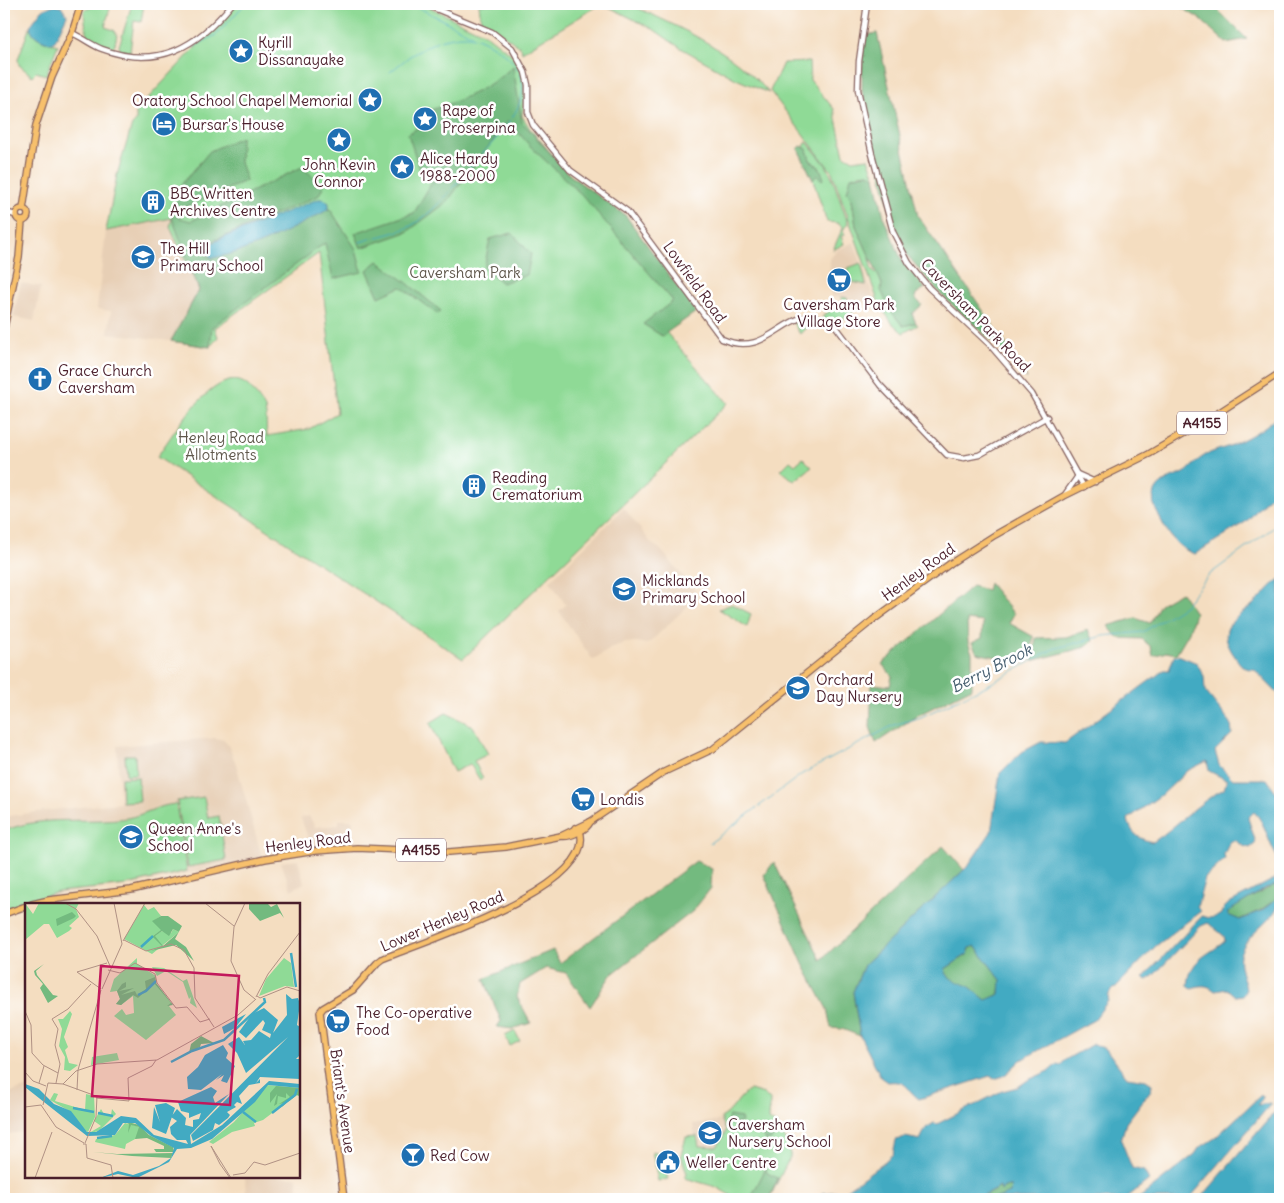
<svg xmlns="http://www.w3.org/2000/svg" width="1284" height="1203" font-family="Delius,sans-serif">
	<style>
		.built { fill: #e7cfb5 }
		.green { fill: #8fda96; stroke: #6c7c60 }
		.forest { fill: #73ba7f; stroke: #5e6c55 }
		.water { fill: #42aac2; stroke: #466476; fill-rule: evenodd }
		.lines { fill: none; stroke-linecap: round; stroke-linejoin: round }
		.stream { stroke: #42aac2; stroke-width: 1 }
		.minor-casing { stroke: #86625f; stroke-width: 7 }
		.major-casing { stroke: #86625f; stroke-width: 8 }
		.minor { stroke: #fff; stroke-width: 4.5 }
		.major { stroke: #f7c06c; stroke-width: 5.5 }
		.labels { text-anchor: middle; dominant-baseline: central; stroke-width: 5; stroke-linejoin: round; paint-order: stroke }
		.shield { fill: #fff; stroke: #80626b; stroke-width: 1 }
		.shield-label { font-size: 14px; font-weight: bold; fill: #4a1f2b }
		.poi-label { font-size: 15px; fill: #4a1f2b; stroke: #fff; text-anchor: start }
		.park-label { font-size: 15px; fill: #5f574b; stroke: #fff }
		.street-label { font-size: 15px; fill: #4a1f2b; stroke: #fff }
		.water-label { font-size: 16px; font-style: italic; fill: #465e6f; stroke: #fff }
		.inset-river { fill: none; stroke: #42aac2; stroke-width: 2.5 }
		.inset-road { fill: none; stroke: #b09184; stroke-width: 1 }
		.view { fill: #c2185b; fill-opacity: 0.15; stroke: #c2185b; stroke-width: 2.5 }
		.inset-edge { fill: none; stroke: #4a1f2b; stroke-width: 2.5 }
	</style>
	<rect width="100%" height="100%" fill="#fff"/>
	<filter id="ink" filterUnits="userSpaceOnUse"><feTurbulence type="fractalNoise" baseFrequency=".02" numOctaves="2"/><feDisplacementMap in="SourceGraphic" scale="10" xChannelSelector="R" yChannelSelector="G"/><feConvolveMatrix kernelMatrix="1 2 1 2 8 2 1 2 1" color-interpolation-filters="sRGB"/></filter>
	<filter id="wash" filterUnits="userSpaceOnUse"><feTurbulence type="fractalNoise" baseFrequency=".0096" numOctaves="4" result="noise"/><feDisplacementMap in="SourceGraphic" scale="20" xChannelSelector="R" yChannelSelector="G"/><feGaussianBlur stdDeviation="1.12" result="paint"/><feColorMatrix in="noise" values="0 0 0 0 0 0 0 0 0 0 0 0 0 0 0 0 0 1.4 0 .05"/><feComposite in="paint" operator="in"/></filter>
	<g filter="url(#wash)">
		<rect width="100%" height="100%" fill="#f4ddc0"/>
		<g class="built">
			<path d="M181 185 170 227 199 290 171 341 108 333 111 311 97 309 106 231 112 195Z"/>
			<path d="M854 242 874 298 853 309 847 298 833 297 829 289 830 259 837 250Z"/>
			<path d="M21 283 41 287 34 321 13 317Z"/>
			<path d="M624 508 652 544 660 549 699 595 650 642 646 644 637 642 625 643 613 647 593 660 559 611 566 605 550 581Z"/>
			<path d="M215 738 224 740 228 745 236 764 262 857 128 886 61 894 31 900 4 910V817L43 811 120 803 117 746Z"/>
			<path d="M309 816 315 827 339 825V820H353V843L311 847 301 818Z"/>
			<path d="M298 860 304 883 291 890 281 862Z"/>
			<path d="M26 1088V1131L4 1135V1109L6 1108 4 1094Z"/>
			<path d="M722 1120 726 1131 717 1147 699 1146 695 1137 693 1124Z"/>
			<path d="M245 1177H297L298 1191 259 1198 246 1197Z"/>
		</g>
		<g class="green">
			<path d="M99 4H111L105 27 114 30 117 34 115 44 112 48 87 37 84 13 85 10Z"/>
			<path d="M132 4H144L141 22 134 21 130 52 120 50 119 46Z"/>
			<path d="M236 4H423L487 35 514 56 524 75 525 97 522 116 531 130 571 176 626 216 687 304 657 322 728 403 463 659 157 457C171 437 222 352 252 390 256 395 263 403 265 409 267 417 266 428 267 436L309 429 337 413 319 253 215 328 218 337 210 347 171 341 199 290 170 227 172 218 106 231 117 175 132 125 136 121V111Z"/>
			<path d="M479 4H601L522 52 521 48 493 27 481 22Z"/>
			<path d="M629 4C679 27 733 50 769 93L736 79 679 47 653 29 605 5Z"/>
			<path d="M30 26C32 39 47 42 58 45L46 75 36 72 32 76 19 65 18 59Z"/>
			<path d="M809 62 810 80 834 109 844 155 853 160 868 158 875 177 868 173 859 174 847 192 852 200 856 226 870 257 871 268 879 276 890 310 903 326 916 323 918 325 903 333 892 323 879 304 832 172 770 91 783 63Z"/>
			<path d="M807 142 826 165 832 177 848 223 843 230 845 235 841 236 844 244 833 250 843 227 837 223 827 222 813 180 818 175 820 178V168L810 160 804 146Z"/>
			<path d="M861 263 866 285 848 281V268Z"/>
			<path d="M841 297 847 298 853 313 834 324 822 319 825 314 842 303Z"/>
			<path d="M816 317 800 334 792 321Z"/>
			<path d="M803 458 812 467 794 481 781 470 790 461 795 465Z"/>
			<path d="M732 604 751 614 747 627 719 609Z"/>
			<path d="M446 713 473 726 488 754 474 761 483 778 480 780 470 764 454 772 430 723Z"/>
			<path d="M125 755H135L136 774 126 775Z"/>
			<path d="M138 777 140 801 122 802 121 778Z"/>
			<path d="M204 797 208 818 219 816 226 860 188 867 177 801Z"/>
			<path d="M176 804 187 871 127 885 58 892 4 909V831C44 814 86 824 127 818 144 815 158 805 176 804Z"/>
			<path d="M515 1031 520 1041 510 1046 505 1036Z"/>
			<path d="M750 1090 764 1094 770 1100 769 1120 777 1125V1129C784 1138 792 1143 790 1157L769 1199H737L716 1187 685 1178 687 1174 681 1155 686 1137 697 1136 699 1146 717 1147 726 1131 721 1118C734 1111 737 1097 750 1090Z"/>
			<path d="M652 1152 660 1154 657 1156V1159H662L668 1179 658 1181Z"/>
		</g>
		<g class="forest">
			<path d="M1176 4H1212L1247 39 1226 43 1200 19Z"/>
			<path d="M877 33 918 216 1015 357 1027 379 995 344 939 293 907 255 891 215 862 91V58L866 35Z"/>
			<path d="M513 66 522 122 571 176 626 216 696 312 662 336 643 324 673 301 582 195 532 148 508 121 446 203 407 232 361 248 355 233 414 213 435 177 420 170 408 134 422 125 424 112C457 102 488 90 513 66Z"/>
			<path d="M241 137 240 162 246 181 183 208 180 218 191 221 302 167 324 186 318 196 206 244 207 256 212 258 330 209 356 249 362 272 333 279 325 243 212 327 210 347 171 341 199 290 172 218 181 185 210 151Z"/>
			<path d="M801 146 807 149 810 160 820 168 824 179 822 180 818 175 813 180 798 149Z"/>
			<path d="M869 173 875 177 885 221 903 263 925 288 916 294 915 298 922 305 912 314 916 323 903 326 890 310 881 290 882 284 856 226 852 200 847 192 851 177Z"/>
			<path d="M512 233 531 254 527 275 502 283 484 268 490 239Z"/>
			<path d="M378 261 406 282 441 311 437 314 401 287 379 297 367 270Z"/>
			<path d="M989 583 1014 614 1009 623 1034 637 1029 654 1018 662C1004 657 992 657 977 653L972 643 982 638 983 622 967 620 968 642 972 653V688L918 715 876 743 870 727 872 684 890 686 892 676 882 664 972 586 987 590Z"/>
			<path d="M1181 592 1195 613 1189 632 1176 654 1166 652 1153 656 1151 647 1142 639 1118 638 1108 626 1135 618 1150 623 1160 604Z"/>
			<path d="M1088 630 1093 641 1086 647 1032 661 1036 638 1066 637Z"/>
			<path d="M943 846 964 870 864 965 853 992 860 1036 842 1029 831 1028 827 1009 803 964 764 875 774 862 821 960Z"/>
			<path d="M696 861 712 869 711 888 693 911 611 975 590 1007 566 973 546 968 520 984 517 997 531 1023 512 1029 497 1027 501 1021 484 979 553 950 560 963Z"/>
			<path d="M1278 883 1280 884V896L1261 910 1239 920 1228 915V912L1232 908Z"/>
			<path d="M975 946 1001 980 1000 994 986 1001 969 987 948 978 945 969 968 954 970 948Z"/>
			<path d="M729 1116 741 1118 742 1122 732 1126 727 1121Z"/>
			<circle cx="768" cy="1135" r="5.5"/>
			<path d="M766 1168 767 1173 778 1178 769 1199H750Z"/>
			<path d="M1001 1187V1190L1004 1187H1012L1010 1193 995 1199H981L983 1196Z"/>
		</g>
		<g class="water">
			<path d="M53 5 62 7 67 15 55 41 51 43C42 40 32 37 30 26L42 10Z"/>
			<path d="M318 199H324L329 203V208L324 212C289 230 251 252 212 258L209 255 208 245 222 238Z"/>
			<path d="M1280 412V489L1268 498 1247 521 1195 554C1180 550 1170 537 1163 524 1159 515 1151 505 1154 495 1157 481 1173 478 1184 473 1190 470 1195 462 1201 458 1212 450 1225 449 1236 443 1251 436 1271 425 1280 412Z"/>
			<path d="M1280 579V696L1254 669C1245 670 1240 665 1236 658 1212 625 1237 620 1258 600 1266 593 1271 585 1280 579Z"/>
			<path d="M1178 655 1197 663 1204 676 1205 691 1231 723 1232 734 1215 751 1219 765 1233 779H1267L1280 798V861C1267 844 1267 824 1254 812L1248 818 1256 843 1250 848 1243 846 1235 840 1230 842 1224 854 1225 859 1205 878 1197 907 1201 911 1156 946 1109 994 1108 1001 1094 1020 1021 1060 1004 1076 994 1079 990 1076 919 1099C905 1089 909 1080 888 1082L881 1077 860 1036 853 992 864 965 967 867 991 832 1000 773 1022 752 1041 742 1065 743 1164 670H1169L1174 656ZM1207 761 1209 771 1227 780 1224 789C1198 802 1177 826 1153 842 1140 840 1130 833 1128 819L1165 792 1187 771ZM975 946 1001 980 1000 994 986 1000C981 996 975 991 970 987 960 981 947 981 945 969L968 954 970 948Z"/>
			<path d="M1280 876V884L1266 888 1228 912V915L1240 920 1261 911 1280 896C1280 920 1246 931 1240 955 1238 967 1244 978 1246 989L1243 995 1235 996 1227 989 1215 991C1207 984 1201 985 1192 988L1188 986C1190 958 1206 957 1225 941L1224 936 1208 923 1201 926 1153 976 1147 980 1143 978 1202 916C1209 919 1215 918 1222 914L1224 908 1229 903Z"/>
			<path d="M1093 1044 1106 1049 1127 1077 1146 1080 1152 1084 1151 1090 1126 1123 1121 1140 1132 1168 1144 1171 1149 1180 1125 1199H995L1010 1193 1011 1187H1004L1001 1191 1000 1187 983 1196 981 1199H814L823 1193 845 1191 884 1162 893 1154 896 1140 905 1137 920 1140 926 1128 934 1123 937 1124 1002 1091 1018 1087 1028 1080 1049 1071 1057 1064 1061 1065 1065 1060Z"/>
			<path d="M1261 1095 1263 1098 1257 1105 1270 1103V1105L1189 1199H1138L1195 1154 1199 1148 1215 1138Z"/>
			<path d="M1280 1106V1199H1200Z"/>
		</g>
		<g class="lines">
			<g class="stream">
				<path d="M411 4 472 35"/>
				<path d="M193 47 216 35 245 4"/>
				<path d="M390 72 410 56 437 41"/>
				<path d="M360 242C377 236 402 233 417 222 439 207 455 185 472 165 500 133 554 88 499 50 475 34 467 33 440 40"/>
				<path d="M710 843 802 774 894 725 921 717 986 686 1053 649 1103 636 1143 632 1184 606 1210 574 1280 523"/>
			</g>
		</g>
	</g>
	<g filter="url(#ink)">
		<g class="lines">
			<defs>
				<g id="minor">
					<path d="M424 4 492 32 512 48 525 72 528 85V112L533 125 570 170 627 211 722 339C774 362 786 295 834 324L880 385 947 455 964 458 979 455 1047 417"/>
					<path d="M867 4 859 61 858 90 872 154 893 232 909 263 929 288 989 344 1032 394 1084 487"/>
					<path d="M72 33C82 37 91 45 102 49 158 70 197 47 232 4"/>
					<path d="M4 212 16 215"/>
					<path d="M1077 474 1095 482"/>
					<path d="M1064 496 1078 476"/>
					<path d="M4 1196 21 1199"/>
				</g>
				<g id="major">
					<circle cx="22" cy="215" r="6"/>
					<path d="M23 209 36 125 52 77 72 33 81 4"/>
					<path d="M4 328 19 257 22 221"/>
					<path d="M561 836C569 838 587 830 590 822"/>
					<path d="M32 904 49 900 131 890 265 859 315 851 357 848 449 852 506 847 561 836 590 822 664 772 713 749 873 620 951 563 995 535 1064 496 1149 454 1204 422 1280 373"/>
					<path d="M4 914 26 906"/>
					<path d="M344 1199 320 1012 323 1008 353 990 377 963 382 959C420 943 598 888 580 831L575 828"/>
				</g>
			</defs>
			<use href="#minor" class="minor-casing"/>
			<use href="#major" class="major-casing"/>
			<use href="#minor" class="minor"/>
			<use href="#major" class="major"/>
		</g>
	</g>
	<defs>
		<symbol id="sight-disc" viewBox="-11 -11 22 22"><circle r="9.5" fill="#1f6fb2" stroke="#fff"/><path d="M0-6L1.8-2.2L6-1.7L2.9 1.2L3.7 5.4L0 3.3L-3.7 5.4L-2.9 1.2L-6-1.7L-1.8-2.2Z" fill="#fff"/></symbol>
		<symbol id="hotel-disc" viewBox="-11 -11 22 22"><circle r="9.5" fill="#1f6fb2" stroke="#fff"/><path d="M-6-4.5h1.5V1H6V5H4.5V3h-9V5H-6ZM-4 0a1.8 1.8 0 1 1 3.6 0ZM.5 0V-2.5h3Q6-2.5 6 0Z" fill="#fff"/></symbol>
		<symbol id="building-disc" viewBox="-11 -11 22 22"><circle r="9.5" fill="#1f6fb2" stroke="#fff"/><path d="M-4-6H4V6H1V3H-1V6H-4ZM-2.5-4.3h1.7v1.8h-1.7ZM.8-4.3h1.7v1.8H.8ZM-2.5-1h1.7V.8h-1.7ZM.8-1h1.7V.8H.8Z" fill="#fff"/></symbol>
		<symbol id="school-disc" viewBox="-11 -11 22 22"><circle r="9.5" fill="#1f6fb2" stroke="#fff"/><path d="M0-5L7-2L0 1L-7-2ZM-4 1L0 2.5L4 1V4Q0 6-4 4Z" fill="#fff"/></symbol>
		<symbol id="supermarket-disc" viewBox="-11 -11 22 22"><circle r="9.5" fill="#1f6fb2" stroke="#fff"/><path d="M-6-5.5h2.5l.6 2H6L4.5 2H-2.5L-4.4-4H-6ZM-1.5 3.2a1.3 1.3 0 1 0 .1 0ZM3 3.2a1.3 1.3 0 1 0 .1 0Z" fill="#fff"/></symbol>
		<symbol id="church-disc" viewBox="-11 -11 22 22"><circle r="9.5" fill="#1f6fb2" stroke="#fff"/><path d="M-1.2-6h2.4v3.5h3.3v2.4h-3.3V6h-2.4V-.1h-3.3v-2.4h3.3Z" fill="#fff"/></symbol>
		<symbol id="bar-disc" viewBox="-11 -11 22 22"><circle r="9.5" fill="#1f6fb2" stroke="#fff"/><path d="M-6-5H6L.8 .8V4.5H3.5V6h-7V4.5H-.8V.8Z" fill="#fff"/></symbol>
		<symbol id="civic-disc" viewBox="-11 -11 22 22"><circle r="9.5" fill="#1f6fb2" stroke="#fff"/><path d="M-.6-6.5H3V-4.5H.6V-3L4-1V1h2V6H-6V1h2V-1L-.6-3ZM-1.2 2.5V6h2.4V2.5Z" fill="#fff"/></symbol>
	</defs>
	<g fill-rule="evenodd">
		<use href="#sight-disc" x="227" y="37" width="28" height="28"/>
		<use href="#sight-disc" x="356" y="86" width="28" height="28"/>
		<use href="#sight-disc" x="411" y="105" width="28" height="28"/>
		<use href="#hotel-disc" x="150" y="110" width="28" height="28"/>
		<use href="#sight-disc" x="325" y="126" width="28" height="28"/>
		<use href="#sight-disc" x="388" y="153" width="28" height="28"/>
		<use href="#building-disc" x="139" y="188" width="28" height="28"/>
		<use href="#school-disc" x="129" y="243" width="28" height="28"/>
		<use href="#supermarket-disc" x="825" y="266" width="28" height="28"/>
		<use href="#church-disc" x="26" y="365" width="28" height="28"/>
		<use href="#building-disc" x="460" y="472" width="28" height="28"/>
		<use href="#school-disc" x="610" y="575" width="28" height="28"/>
		<use href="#school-disc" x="784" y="674" width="28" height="28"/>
		<use href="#supermarket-disc" x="569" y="785" width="28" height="28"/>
		<use href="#school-disc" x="117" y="823" width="28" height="28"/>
		<use href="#supermarket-disc" x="324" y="1007" width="28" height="28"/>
		<use href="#school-disc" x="696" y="1119" width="28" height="28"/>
		<use href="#bar-disc" x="399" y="1141" width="28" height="28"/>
		<use href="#civic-disc" x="654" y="1148" width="28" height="28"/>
	</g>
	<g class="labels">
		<g class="shield">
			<rect x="1177" y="411.5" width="50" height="23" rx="4"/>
			<rect x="396" y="838.5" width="50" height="23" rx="4"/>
		</g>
		<g class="shield-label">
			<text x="1202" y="423">A4155</text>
			<text x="421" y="850">A4155</text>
		</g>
		<g class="poi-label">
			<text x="258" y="42">Kyrill<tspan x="258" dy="17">Dissanayake</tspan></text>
			<text x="352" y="100" text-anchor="end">Oratory School Chapel Memorial</text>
			<text x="442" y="110">Rape of<tspan x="442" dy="17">Proserpina</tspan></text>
			<text x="182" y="124">Bursar's House</text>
			<text x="420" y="158">Alice Hardy<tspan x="420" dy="17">1988-2000</tspan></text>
			<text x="339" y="164" text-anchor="middle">John Kevin<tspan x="339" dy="17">Connor</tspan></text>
			<text x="170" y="193">BBC Written<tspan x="170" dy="17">Archives Centre</tspan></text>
			<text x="160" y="248">The Hill<tspan x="160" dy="17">Primary School</tspan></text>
			<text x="839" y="304" text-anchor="middle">Caversham Park<tspan x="839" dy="17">Village Store</tspan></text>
			<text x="58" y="370">Grace Church<tspan x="58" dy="17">Caversham</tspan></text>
			<text x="492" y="477">Reading<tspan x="492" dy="17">Crematorium</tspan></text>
			<text x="642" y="580">Micklands<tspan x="642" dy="17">Primary School</tspan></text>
			<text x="816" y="679">Orchard<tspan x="816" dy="17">Day Nursery</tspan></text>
			<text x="600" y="799">Londis</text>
			<text x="148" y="828">Queen Anne's<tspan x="148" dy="17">School</tspan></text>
			<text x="356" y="1012">The Co-operative<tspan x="356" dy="17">Food</tspan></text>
			<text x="728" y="1124">Caversham<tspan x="728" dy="17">Nursery School</tspan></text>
			<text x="430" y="1155">Red Cow</text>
			<text x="686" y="1162">Weller Centre</text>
		</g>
		<g class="park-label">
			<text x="465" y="272">Caversham Park</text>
			<text x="221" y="437">Henley Road<tspan x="221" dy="17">Allotments</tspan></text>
		</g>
		<g class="street-label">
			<text transform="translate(695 282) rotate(54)">Lowfield Road</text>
			<text transform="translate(976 315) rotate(46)">Caversham Park Road</text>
			<text transform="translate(918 572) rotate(-36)">Henley Road</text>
			<text transform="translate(308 842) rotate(-7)">Henley Road</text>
			<text transform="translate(442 921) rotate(-23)">Lower Henley Road</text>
			<text transform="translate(343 1101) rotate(82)">Briant's Avenue</text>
		</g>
		<g class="water-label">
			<text transform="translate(991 668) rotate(-27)">Berry Brook</text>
		</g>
	</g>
	<g transform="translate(25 903)">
		<rect width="275" height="275" fill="#f4ddc0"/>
		<path d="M0 0 8 11 14 0H54L51 6 54 14 44 23 47 25 44 28 32 35 24 21H19L0 37ZM119 2 123 7 129 4 136 13 128 18 137 27 128 33 137 28 146 30 148 26 154 29 127 51 99 36ZM112 55V61L131 73V80L147 101 144 103 151 112 121 137 89 113 97 106 101 112 109 110 108 93 96 102 91 101 95 96 92 88 85 89 89 76ZM259 55 266 60 269 84 260 83 234 93 241 76ZM127 64 139 65 158 78 162 76 172 105 165 100 166 94 164 96 158 79 141 68 132 73ZM45 108 47 111 39 134 43 144 40 147 44 160 53 162 45 168 39 167 40 154 34 143 37 126 33 116H38ZM92 150 94 157 66 162 67 154ZM242 182 275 185V193L271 192 238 217 229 220 230 223 207 229 188 241 184 239 209 219ZM29 190 33 191 30 198 60 207 61 191 69 193 70 214 63 229 56 226 46 209 25 197ZM76 206 79 211 86 212 87 206 91 211 75 227 70 229 64 230 76 223 69 218ZM100 220 115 224 112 235 101 241 100 246 70 239 71 236 90 232Z" fill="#8fda96"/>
		<path d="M224 0H242L246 4 252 1 259 15 255 10 235 18 224 6ZM47 9 51 13 49 15 32 23 31 16ZM136 13H143L157 23 150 36 161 44 169 58 151 42 126 48 137 43 128 34 118 43 124 36 136 27 127 18ZM148 26 154 29 138 43 130 33 137 28 144 33ZM19 61 11 68 12 72 28 92 33 93 23 100 15 85 18 81 10 72 9 68ZM130 74 131 80 148 102 142 103 146 100 129 80 113 95 108 92 96 102 91 101 95 96 92 88 97 81 101 79V84L94 88 109 85 96 92 110 88 112 92 121 86 120 78ZM176 133 189 140 176 141 175 144 164 150 166 141ZM251 183 275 185V193L272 192 263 199 267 194 257 204 259 200 254 201 265 194 261 190V195L253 193 252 201 249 203 252 191 245 200V190ZM100 219 107 220 114 222 124 232 148 244 149 249H131L129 246H139V243L122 235 110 236 114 224 106 222 103 230 104 221ZM68 249 92 251 148 250 146 255 107 253Z" fill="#73ba7f" fill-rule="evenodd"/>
		<path d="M261 91 267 96 273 95 275 101 272 122 275 124V152L271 156H275V176L235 174 231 180 235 176V180L224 182 214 193 217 201 212 199 209 202 211 204 202 209 205 212 203 215 194 222 190 220 188 227 168 238 166 232 263 134 221 170 212 150 203 141 214 134 220 142 218 138 226 137 234 128 245 135 246 131 237 127 240 120 238 117 221 135 214 129 227 111 239 105 253 117 248 130 262 112ZM221 111 210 125 199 131 197 124ZM198 142 203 150 201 155 210 163 202 180 196 178 199 172 191 177 197 171 176 187 163 186 162 174 173 164 180 152ZM244 178 275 181V185L243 182 230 199 187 236 166 245 152 246 144 259 112 275 93 271 75 275 93 268 108 272 134 263 146 255 149 245 126 233 110 220H98L90 232 62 233 0 184V181L14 186 29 201 46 208 62 229H71L96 213 111 215 129 232 163 241 161 237H152L146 231 145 224 152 218 146 214 152 206 161 215 160 222 168 224V217L174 216 176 210 164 215V210L156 208 153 199 186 184 192 188 188 194 190 200 204 191 165 232 166 241 197 222ZM141 200 150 205 141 231 127 225 129 204 135 219 130 202Z" fill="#42aac2"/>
		<path class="inset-river" d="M116 44 128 33M266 50 271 84M113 92 121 88 131 78M146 159 167 148 199 137 240 99 239 95M48 205 69 209M218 209 231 219M73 210 88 213M247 210 270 192 272 186M72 235 87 233"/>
		<path class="inset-road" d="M40 0 51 6 72 33 85 63M180 0 209 23M220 0 209 24 206 58 219 87 230 96M99 37 121 48 146 41 159 47 169 65 170 95 189 124M98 38 120 0M83 67 95 70 110 60 130 71 132 80 151 105 162 104 175 119 185 116M76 86 52 69 82 60M77 86 97 41 89 0M232 93 235 95 262 84 275 88M231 94 243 71 275 29M0 108 6 122 7 150 18 162 33 170M53 167 76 87M0 169 8 178 21 183M14 180 19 163M31 180 35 161 30 142 33 126 27 116 43 106 66 81M38 181 71 193M52 187 53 167M71 195 104 198 103 175 127 163 131 157M16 202 31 224 59 240M18 202 23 180 38 181 51 168 72 161 132 157 213 112 231 96M0 204 16 202M60 240 71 214 72 193M58 241H61L62 255 86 262 88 275M208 272 220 270 229 259 240 262 275 250M10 275 27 229M205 275 195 261 186 243 206 275"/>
		<path class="view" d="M76 63 214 73 205 202 67 193Z"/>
		<rect width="275" height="275" class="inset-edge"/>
	</g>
	<rect width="1284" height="1203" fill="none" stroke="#fff" stroke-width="20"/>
</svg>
